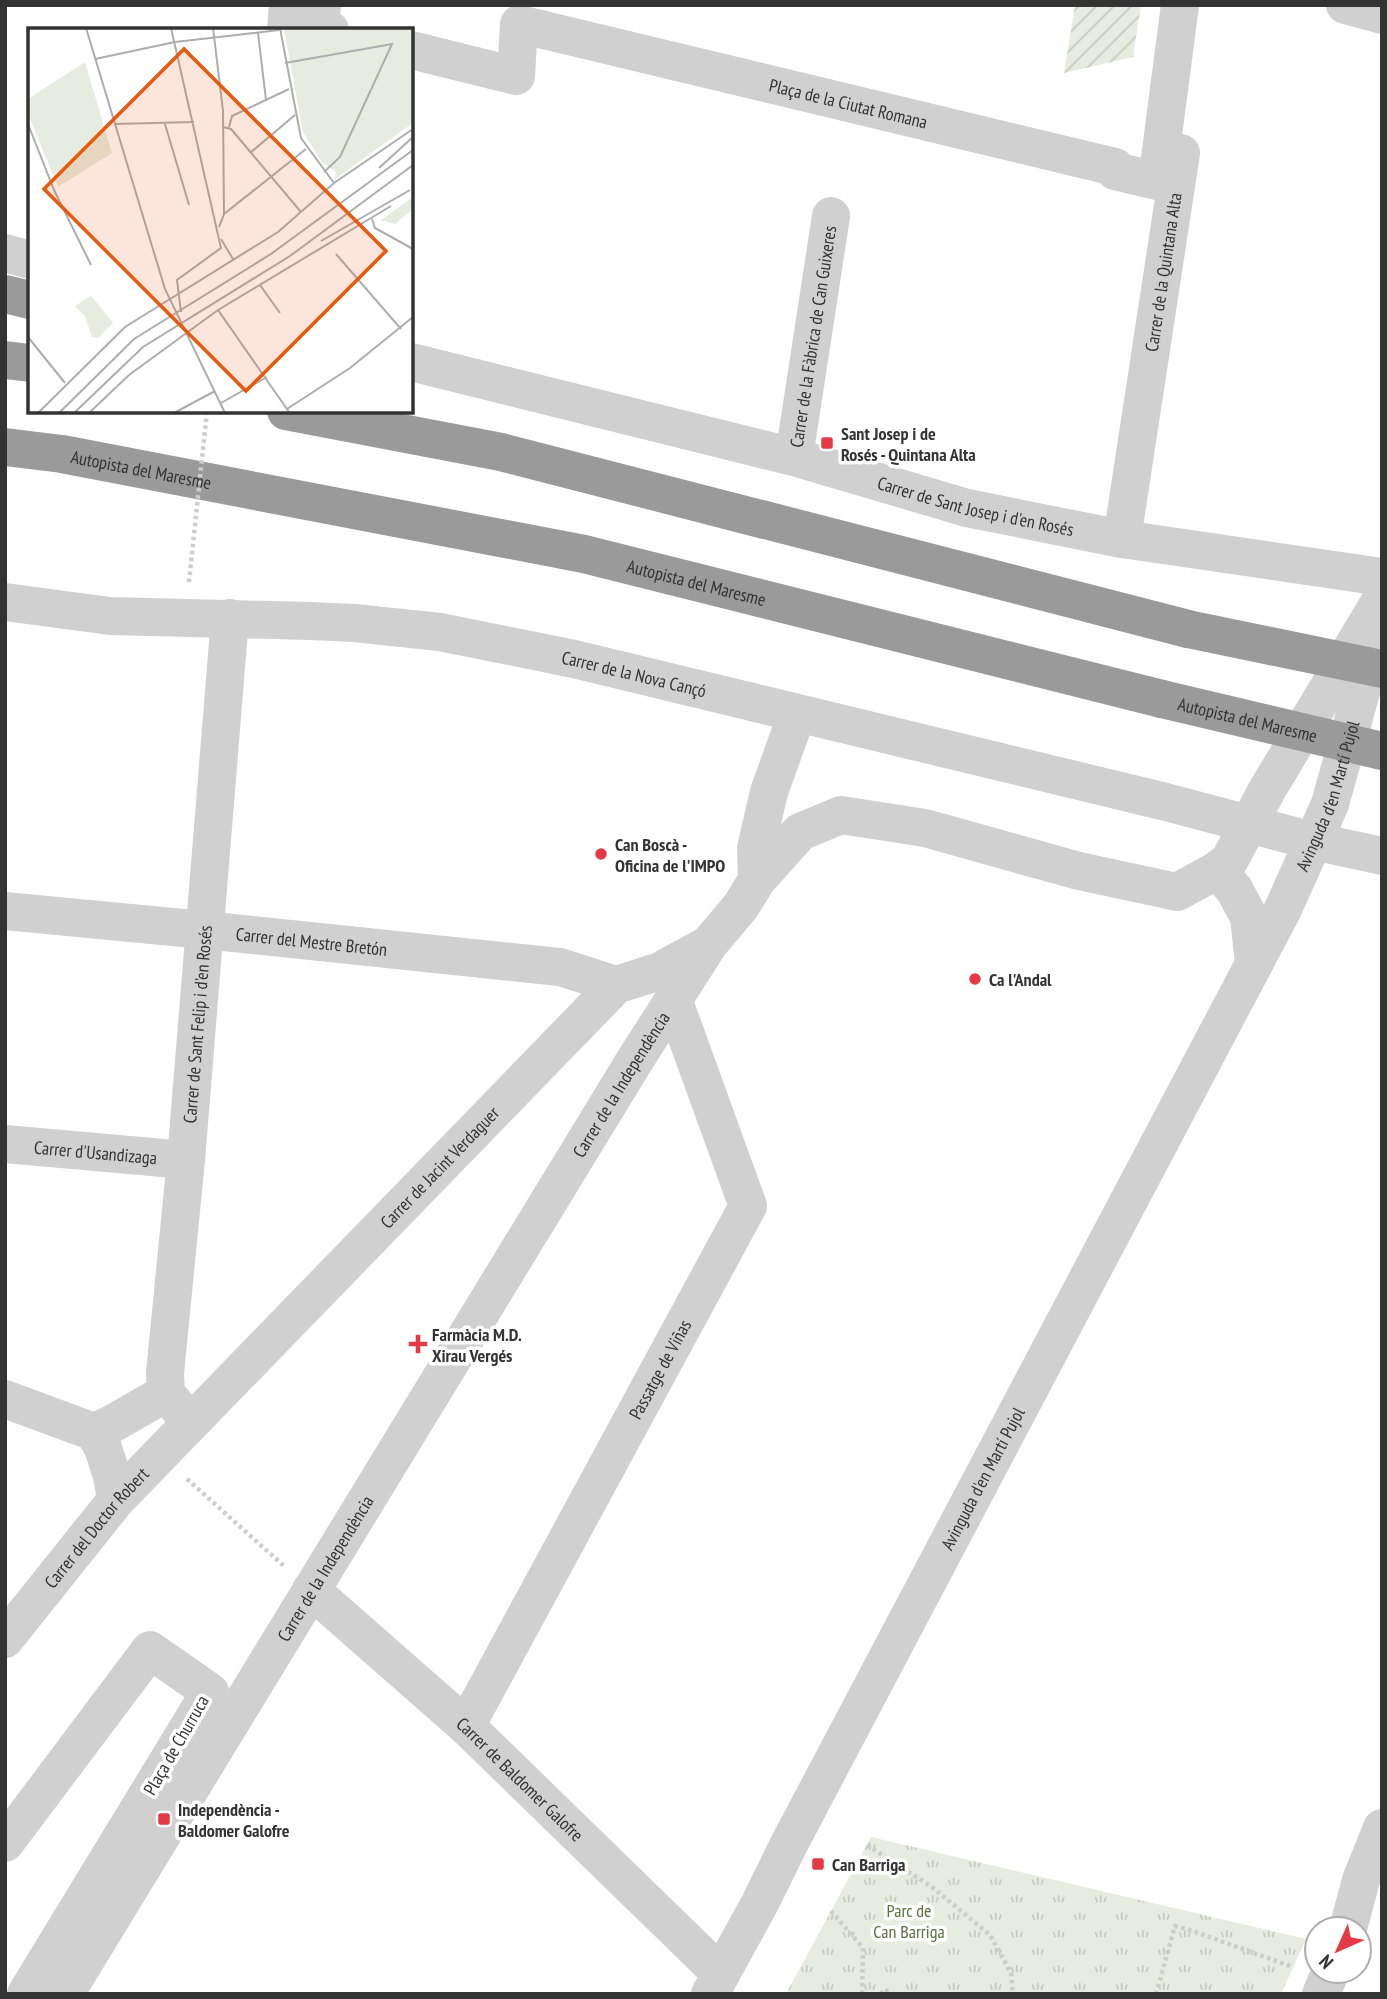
<svg xmlns="http://www.w3.org/2000/svg" width="1387" height="1999" font-family="'PT Sans Narrow',sans-serif">
	<style>
		.park { fill: url(#park-tufts) }
		.garden { fill: url(#garden-furrows) }
		.lines { fill: none; stroke-linecap: round; stroke-linejoin: round }
		.path { stroke: #cdcdcd; stroke-width: 4.5; stroke-dasharray: 3.5 3.5; stroke-linecap: butt }
		.minor { stroke: #d0d0d0; stroke-width: 38 }
		.highway { stroke: #9a9a9a; stroke-width: 38 }
		.path-bridge { stroke: #cdcdcd; stroke-width: 4.5; stroke-dasharray: 3.5 3.5; stroke-linecap: butt }
		.highway-bridge { stroke: #9a9a9a; stroke-width: 38 }
		.poi-dot { fill: #e63946; stroke: #fff; stroke-width: 2.5 }
		.labels { text-anchor: middle; dominant-baseline: central; stroke-width: 7; stroke-linejoin: round; paint-order: stroke }
		.street-label { font-size: 18px; fill: #333; stroke: #fff }
		.poi-label { font-size: 18px; font-weight: bold; fill: #333; stroke: #fff; text-anchor: start }
		.park-label { font-size: 18px; fill: #56703f; stroke: #fff }
		.inset-road { fill: none; stroke: #adadad; stroke-width: 2 }
		.view { fill: #e8590c; fill-opacity: 0.15; stroke: #e8590c; stroke-width: 3.5 }
		.inset-edge { fill: none; stroke: #333; stroke-width: 3.5 }
	</style>
	<defs>
		<pattern id="park-tufts" width="24" height="20" patternUnits="userSpaceOnUse" patternTransform="scale(1.75)"><rect width="24" height="20" fill="#e6ecdf"/><path d="M3 7l-1-3M5 7V3M7 7l1-3M15 17l-1-3M17 17v-4M19 17l1-3" fill="none" stroke="#c6cbc0"/></pattern>
		<pattern id="garden-furrows" width="10" height="10" patternUnits="userSpaceOnUse" patternTransform="scale(1.75)"><rect width="10" height="10" fill="#e6ecdf"/><path d="M-1 1l2-2M0 10L10 0M9 11l2-2" fill="none" stroke="#c6cbc0"/></pattern>
	</defs>
	<rect width="100%" height="100%" fill="#fff"/>
	<path class="park" d="M871 1837 1306 1939 1281 1994H786Z"/>
	<path class="garden" d="M1075 5H1141L1133 57 1064 73Z"/>
	<g class="lines">
		<g class="path">
			<path d="M187 1479 285 1567"/>
			<path d="M867 1845 932 1887 990 1935 1011 1973 1013 1994"/>
			<path d="M831 1911 863 1948 862 1994"/>
			<path d="M881 1994 885 1989 891 1994"/>
			<path d="M1156 1994 1175 1926 1190 1930 1293 1967"/>
		</g>
		<g class="minor">
			<path d="M322 5 320 27 330 30"/>
			<path d="M1345 5 1382 15"/>
			<path d="M286 30 288 5"/>
			<path id="s1" d="M411 50 516 76 519 24 1115 167V171L1157 181 1180 5"/>
			<path d="M5 253 30 260"/>
			<path id="s2" d="M411 362 794 457 967 508 1122 539 1382 577"/>
			<path id="s3" d="M794 457 831 216"/>
			<path id="s4" d="M1122 539 1181 153"/>
			<path id="s5" d="M5 602 110 616 310 621 354 623 440 632 574 659 1166 802 1313 841 1382 856"/>
			<path d="M1214 872 1219 873 1234 889 1249 917 1254 964"/>
			<path d="M757 880 756 848 769 792 797 714"/>
			<path id="s6" d="M5 911 204 930 560 967 616 985"/>
			<path id="s7" d="M5 1144 186 1160"/>
			<path d="M5 1399 94 1432 103 1448 112 1476 116 1500"/>
			<path id="s8" d="M190 1422 166 1393 165 1373 186 1160 230 618"/>
			<path d="M94 1432 112 1424 166 1393"/>
			<path id="s9" d="M311 1590 466 1726 721 1974"/>
			<path id="s10" d="M5 1639 116 1500 616 985 660 971 704 947"/>
			<path id="s11" d="M466 1726 748 1206 673 999"/>
			<path d="M5 1843 150 1650 210 1692 26 1994"/>
			<path d="M1348 1929 1361 1880 1382 1828"/>
			<path id="s12" d="M65 1994 635 1060 709 944 741 906 757 880 800 832 841 815 925 828 1079 871 1177 892 1214 872 1229 861 1267 790 1382 598"/>
			<path id="s13" d="M710 1994 760 1903 789 1844 1283 909 1330 804 1377 634"/>
			<path d="M1321 1994 1331 1971"/>
		</g>
		<g class="highway">
			<path d="M5 294 30 300"/>
			<path d="M5 360 30 363"/>
			<path d="M286 411 501 452 1188 629"/>
			<path id="s14" d="M5 447 62 454 584 554 1162 699"/>
		</g>
		<path class="path-bridge" d="M189 582 207 411"/>
		<g class="highway-bridge">
			<path d="M1188 629 1382 669"/>
			<path id="s15" d="M1162 699 1382 751"/>
		</g>
	</g>
	<g class="poi-dot">
		<rect x="820" y="436" width="14" height="14" rx="3.5"/>
		<circle cx="601" cy="854" r="7"/>
		<circle cx="975" cy="979" r="7"/>
		<path d="M414.5 1333.5h7v7h7v7h-7v7h-7v-7h-7v-7h7z"/>
		<rect x="157" y="1812" width="14" height="14" rx="3.5"/>
		<rect x="811" y="1857" width="14" height="14" rx="3.5"/>
	</g>
	<g class="labels">
		<g class="street-label">
			<text stroke="none"><textPath href="#s1" startOffset="499">Plaça de la Ciutat Romana</textPath></text>
			<text stroke="none"><textPath href="#s4" startOffset="270">Carrer de la Quintana Alta</textPath></text>
			<text stroke="none"><textPath href="#s3" startOffset="122">Carrer de la Fàbrica de Can Guixeres</textPath></text>
			<text stroke="none"><textPath href="#s14" startOffset="138">Autopista del Maresme</textPath></text>
			<text stroke="none"><textPath href="#s2" startOffset="583">Carrer de Sant Josep i d'en Rosés</textPath></text>
			<text stroke="none"><textPath href="#s14" startOffset="705">Autopista del Maresme</textPath></text>
			<text stroke="none"><textPath href="#s5" startOffset="635">Carrer de la Nova Cançó</textPath></text>
			<text stroke="none"><textPath href="#s15" startOffset="88">Autopista del Maresme</textPath></text>
			<text stroke="none"><textPath href="#s13" startOffset="1349">Avinguda d'en Martí Pujol</textPath></text>
			<text stroke="none"><textPath href="#s6" startOffset="308">Carrer del Mestre Bretón</textPath></text>
			<text stroke="none"><textPath href="#s8" startOffset="408">Carrer de Sant Felip i d'en Rosés</textPath></text>
			<text stroke="none"><textPath href="#s12" startOffset="1066">Carrer de la Independència</textPath></text>
			<text stroke="none"><textPath href="#s7" startOffset="91">Carrer d'Usandizaga</textPath></text>
			<text stroke="none"><textPath href="#s10" startOffset="642">Carrer de Jacint Verdaguer</textPath></text>
			<text stroke="none"><textPath href="#s11" startOffset="406">Passatge de Viñas</textPath></text>
			<text stroke="none"><textPath href="#s13" startOffset="583">Avinguda d'en Martí Pujol</textPath></text>
			<text stroke="none"><textPath href="#s10" startOffset="144">Carrer del Doctor Robert</textPath></text>
			<text stroke="none"><textPath href="#s12" startOffset="499">Carrer de la Independència</textPath></text>
			<text transform="translate(176 1745) rotate(-60)">Plaça de Churruca</text>
			<text stroke="none"><textPath href="#s9" startOffset="282">Carrer de Baldomer Galofre</textPath></text>
		</g>
		<g class="poi-label">
			<text x="841" y="433">Sant Josep i de<tspan x="841" dy="21">Rosés - Quintana Alta</tspan></text>
			<text x="615" y="844">Can Boscà -<tspan x="615" dy="21">Oficina de l'IMPO</tspan></text>
			<text x="989" y="979">Ca l'Andal</text>
			<text x="432" y="1334">Farmàcia M.D.<tspan x="432" dy="21">Xirau Vergés</tspan></text>
			<text x="178" y="1809">Independència -<tspan x="178" dy="21">Baldomer Galofre</tspan></text>
			<text x="832" y="1864">Can Barriga</text>
		</g>
		<g class="park-label">
			<text x="909" y="1910">Parc de<tspan x="909" dy="21">Can Barriga</tspan></text>
		</g>
	</g>
	<g transform="translate(28 28)">
		<rect width="385" height="385" fill="#fff"/>
		<path d="M63 268 85 295 70 310 64 309 57 288 47 278Z" fill="#e6ecdf"/>
		<path d="M256 0H385V95L307 151 308 144 294 134 275 104ZM57 34 84 125 30 159 0 86V71Z" fill="#e6ecdf"/>
		<path d="M385 169V181L367 196 353 192Z" fill="#e6ecdf"/>
		<path class="inset-road" d="M58 0 137 261 197 385M143 0 193 220 149 252 153 284M185 0 195 83 196 186 191 199M252 0 273 110 306 155M230 5 238 72M67 31 147 14 251 2M257 35 364 16 312 129 296 144M0 96 26 162 63 237M86 96 166 94M137 96 161 177M195 99 203 101 273 184M201 99 204 88 261 61M222 125 267 87M351 140 385 109M196 186 278 121M344 191 347 200 385 221M193 211 205 231M293 213 382 162M308 226 373 301M232 257 252 285M190 282 261 384M0 309 37 355M193 375 239 349M259 381 322 340 385 289M10 385 97 299 250 204 306 155 385 101M31 385 106 311 243 226 385 122M46 385 115 319 262 228 385 137M61 385 101 347 190 282 363 178M146 385 187 363"/>
		<path class="view" d="M156 21 358 223 218 363 16 161Z"/>
		<rect width="385" height="385" class="inset-edge"/>
	</g>
	<rect width="1387" height="1999" fill="none" stroke="#333333" stroke-width="14"/>
	<g transform="translate(1338 1950) rotate(225)"><circle r="33" fill="#ffffff" stroke="#adadad" stroke-width="2"/>
	<path d="M0-5L12 26L0 18L-12 26Z" fill="#e63946"/>
	<text y="-10" font-size="19" font-weight="bold" text-anchor="middle" fill="#333333">N</text>
	</g>
</svg>
